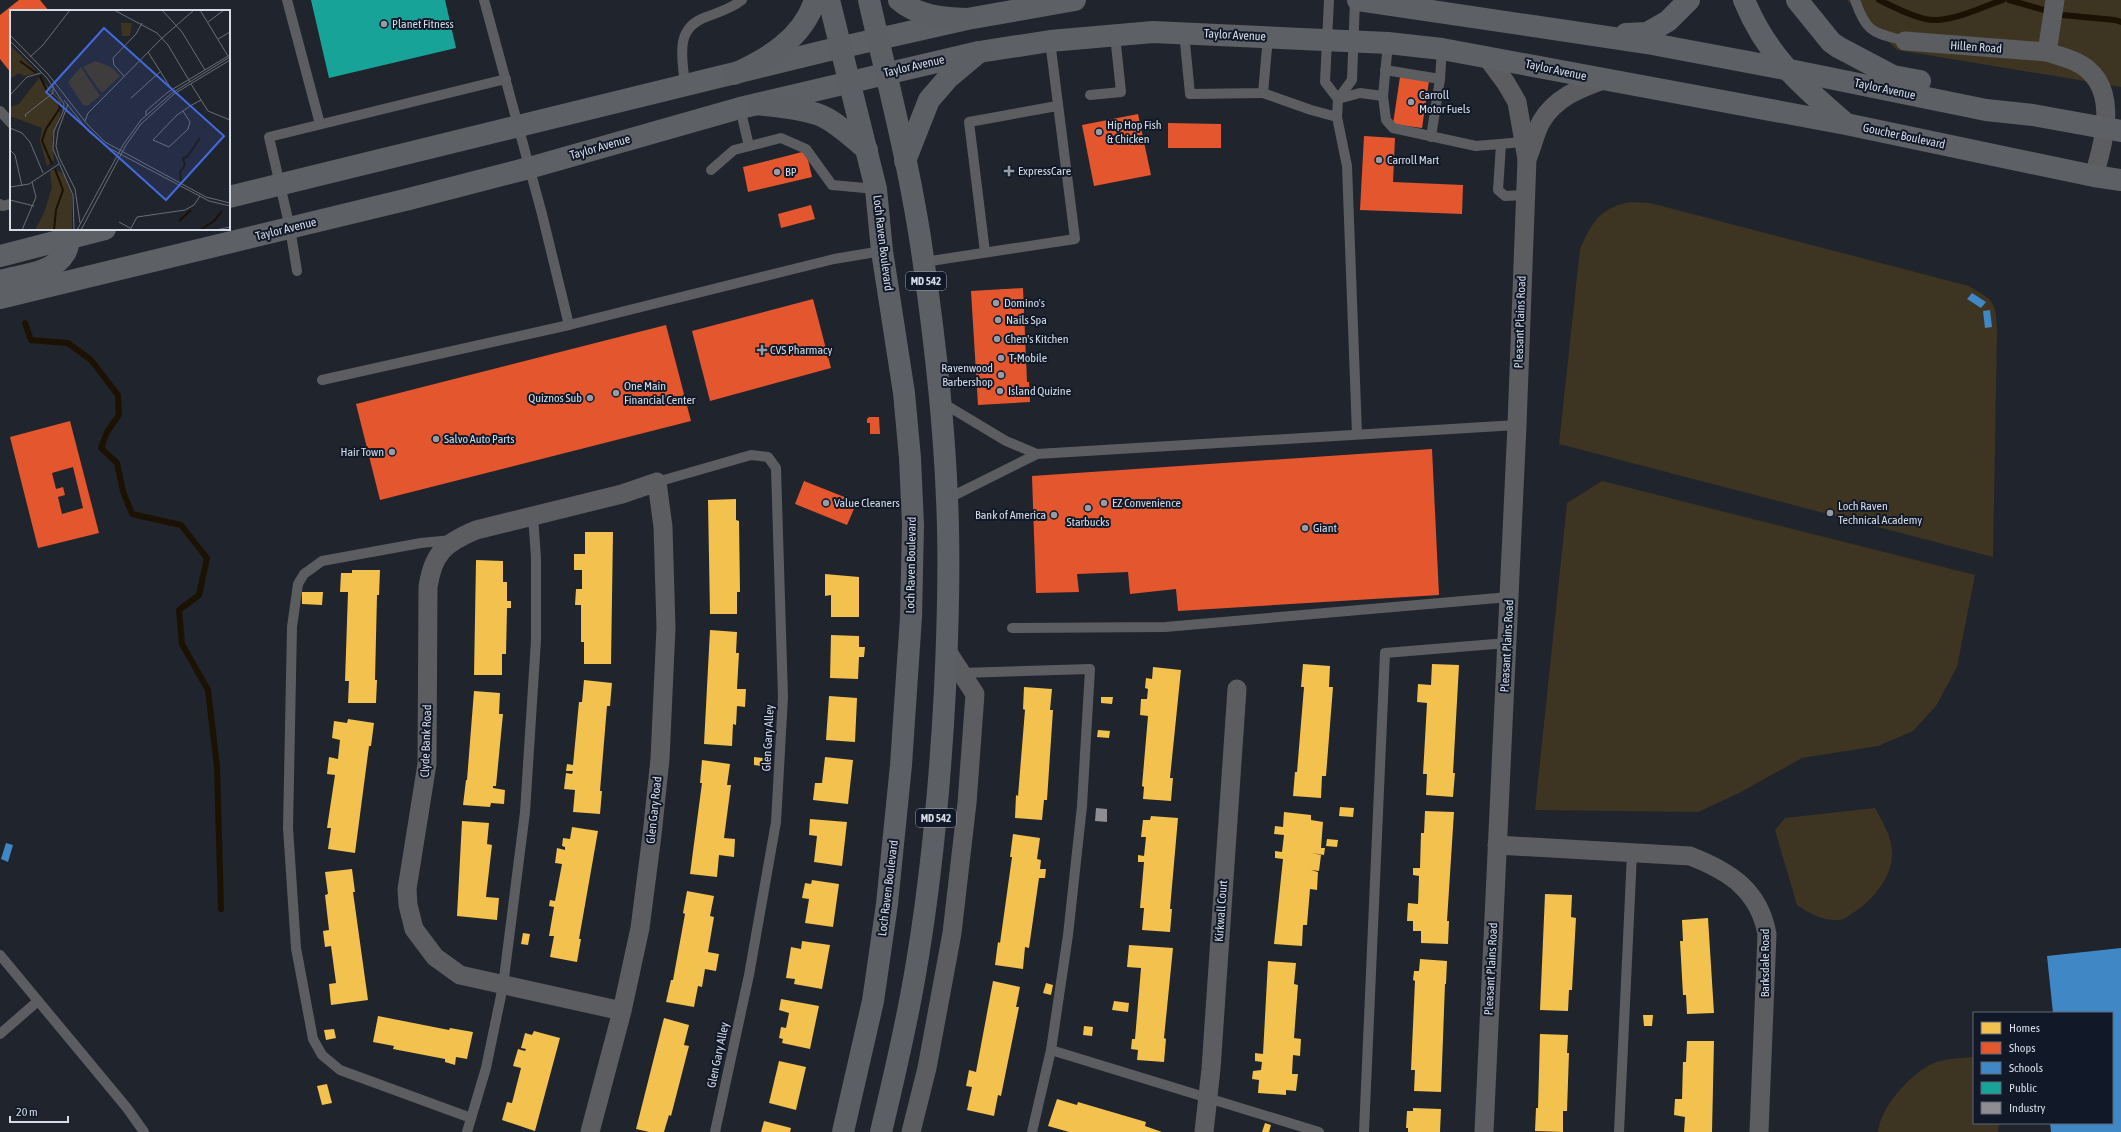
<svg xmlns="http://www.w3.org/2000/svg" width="2121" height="1132" font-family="'Asap Condensed',sans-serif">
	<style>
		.green { fill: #3e3422 }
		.homes { fill: #f2c14e }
		.shops { fill: #e4572e; fill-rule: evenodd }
		.schools { fill: #3f88c5 }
		.public { fill: #17a398 }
		.industry { fill: #8d8d92 }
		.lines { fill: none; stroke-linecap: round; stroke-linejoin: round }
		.stream { stroke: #1b1204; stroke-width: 6 }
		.service { stroke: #5b5d61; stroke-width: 10 }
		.minor { stroke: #5b5d61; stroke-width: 19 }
		.secondary { stroke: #5d6064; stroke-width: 22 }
		.primary { stroke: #5c5f63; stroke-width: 22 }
		.poi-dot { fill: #969ca6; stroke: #111928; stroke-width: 1.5 }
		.labels { text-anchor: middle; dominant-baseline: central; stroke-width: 4; stroke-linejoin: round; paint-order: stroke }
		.shield { fill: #111928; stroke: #9ba2ae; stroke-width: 1 }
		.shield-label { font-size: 11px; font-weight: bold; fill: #d6dce7 }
		.poi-label { font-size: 12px; fill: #d6dce7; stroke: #111928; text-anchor: start }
		.street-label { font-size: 12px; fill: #d6dce7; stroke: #111928 }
		.inset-river { fill: none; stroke: #1b1204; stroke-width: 2 }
		.inset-road { fill: none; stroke: #696e77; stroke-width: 1 }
		.view { fill: #426adb; fill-opacity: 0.15; stroke: #426adb; stroke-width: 2 }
		.inset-edge { fill: none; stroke: #d6dce7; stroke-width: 2 }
	</style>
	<rect width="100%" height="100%" fill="#20242c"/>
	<g class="green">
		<path d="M1847 0H2121V87L1897 50Z"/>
		<path d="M1630 202 1650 203 1969 286C1994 301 1996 301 1997 331L1993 557 1559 444 1580 249C1592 223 1599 208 1630 202Z"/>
		<path d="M1602 481 1975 575 1957 667 1936 706 1913 731 1878 746 1802 758 1741 792 1698 812 1535 810 1567 503Z"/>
		<path d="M1875 808C1882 821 1891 835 1892 851 1894 877 1871 902 1850 915 1847 917 1843 920 1839 920 1822 921 1811 914 1797 905L1775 830 1785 818Z"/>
		<path d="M1974 1057V1123H1999L1998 1132H1878C1880 1107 1913 1070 1937 1062 1949 1058 1962 1058 1974 1057Z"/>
	</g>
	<g class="homes">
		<path d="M736 499V520L739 521 740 592H737V614H710L708 500Z"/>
		<path d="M585 532H613L611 664H584V642H581V605H575L576 589H582V570H574V554H585Z"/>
		<path d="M476 560 503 561V582H507V601H511V608H507L506 654H502V675H474Z"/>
		<path d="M352 570H380L379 595H377L375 680H377L376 703H348L349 681H345L348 592H340L341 573H352Z"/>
		<path d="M825 574 859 577V617H831V595L825 596Z"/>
		<path d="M302 592H323L322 605 302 604Z"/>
		<path d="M710 630 737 632 736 653H739L737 689H746L745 707 737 706 736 725 733 724 732 746 704 744Z"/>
		<path d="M831 635 859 636V647H865L864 657H859L858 679 830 678Z"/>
		<path d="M1303 664 1330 666 1329 687H1333L1326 776H1322L1321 798 1293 796 1295 772H1297L1304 687H1301Z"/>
		<path d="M1432 664 1459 665 1453 773H1455L1453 797 1426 795 1427 774H1423L1427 703 1417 702 1418 684 1431 685Z"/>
		<path d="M1153 667 1181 670 1170 778H1173L1171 801 1143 799 1144 787 1142 786 1148 716 1140 715 1141 699H1147L1148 689 1145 688 1146 678 1152 679Z"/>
		<path d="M584 680 612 683 610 706H607L600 791H602L600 814 573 812 575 790 564 789 566 773 572 774 573 771H566L567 764 573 765 579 702H582Z"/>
		<path d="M1024 687 1052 689 1050 710H1053L1047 800H1044L1042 820 1015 818 1016 795 1018 796 1025 710 1023 709Z"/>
		<path d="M474 691 500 693 499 714H503L496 786H493V788L505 790 504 804 491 803 490 807 463 805 466 780H467Z"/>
		<path d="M829 696 857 698 855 742 826 740Z"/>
		<path d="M1101 697H1113L1112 704 1101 703Z"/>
		<path d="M348 719 374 723 371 746H369L355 853 328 849 331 828H327L335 775 327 774 329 757 338 759 340 740 332 738 334 721 347 723Z"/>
		<path d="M1098 730 1110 731 1109 738 1097 737Z"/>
		<path d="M754 757 763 758 762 766 754 765Z"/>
		<path d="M825 757 853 760 848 804 813 800 815 783H822Z"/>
		<path d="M702 760 730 764 727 785H731L724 838 735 839 734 857 719 855 717 877 690 874 702 783H700Z"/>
		<path d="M1340 807 1354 808 1353 817 1339 816Z"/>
		<path d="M1425 811 1454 812 1447 921H1449L1448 944 1421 943V931H1413V921H1407L1408 903 1418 904 1419 876 1413 875V868H1420L1421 833H1424Z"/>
		<path d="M1284 812 1311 815V820L1323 822 1321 848H1325L1324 855 1312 853 1321 855 1319 871 1311 870 1318 872 1317 890 1310 889 1307 925H1303L1302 946 1274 944 1283 859 1275 858V851L1282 852 1284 835 1274 834 1275 826 1283 827Z"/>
		<path d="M1151 816 1178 818 1170 909H1172L1170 932 1142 930 1144 908H1140L1144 862H1138V855L1144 856 1146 837H1141L1143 820H1150Z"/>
		<path d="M810 819 847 822 842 866 814 862 817 836 809 835Z"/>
		<path d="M462 821 489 823 487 844 492 845 486 897 499 898 497 920 457 916Z"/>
		<path d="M572 827 598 831 579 939H581L577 962 550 957 554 936H549L554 907 549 906 550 900 555 901 562 864 555 863 557 848 565 850V847L562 846 563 838 570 839Z"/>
		<path d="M1013 834 1040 838 1037 859 1041 860 1040 869H1046L1045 878H1039L1029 948 1025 947 1023 969 995 965 998 942 1000 943 1012 857H1010Z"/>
		<path d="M1327 839 1338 840 1337 847 1326 846Z"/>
		<path d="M352 869 355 892H353L368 1000 331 1005 329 984 336 983 331 946 325 947 323 931 329 930 325 895 328 894 325 872Z"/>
		<path d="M812 880 839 884 833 927 805 923 809 899 802 898 805 883 811 884Z"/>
		<path d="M687 891 714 896 710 916 714 917 708 952 719 954 716 971 705 969 702 987 698 986 694 1007 666 1002 671 980H673L685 914 683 913Z"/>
		<path d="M1545 894 1572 895 1571 917 1576 918 1572 990H1569L1568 1011 1540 1010Z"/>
		<path d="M1708 918 1714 1013 1687 1014 1686 995H1683L1680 941H1683L1682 920Z"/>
		<path d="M523 933 530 934 528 945 521 944Z"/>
		<path d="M802 941 830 945 822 989 794 984 795 979 786 978 791 947 801 949Z"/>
		<path d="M1129 945 1173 948 1164 1038 1166 1039 1164 1062 1137 1060 1138 1050 1131 1049 1132 1039H1135L1141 968 1127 967Z"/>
		<path d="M1420 959 1447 961 1446 984H1445L1441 1092 1414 1091 1415 1070H1411L1415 981 1413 980 1414 971H1419Z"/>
		<path d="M1268 961 1296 963 1294 984 1298 985 1294 1038 1301 1039 1300 1056 1293 1055 1292 1074H1298L1296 1091 1286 1090V1095L1258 1093 1259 1080 1252 1079 1253 1071 1261 1070 1262 1062 1255 1061V1053L1263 1054Z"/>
		<path d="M993 981 1020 987 1016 1007H1019L1001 1096 998 1095 994 1116 967 1110 972 1087 966 1086 969 1070 976 1072Z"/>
		<path d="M1046 983 1053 985 1051 995 1043 993Z"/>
		<path d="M781 999 819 1006 810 1049 782 1043 783 1039 779 1038 781 1027 786 1028 789 1013 779 1010Z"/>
		<path d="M1114 1001 1129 1003 1128 1012 1112 1010Z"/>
		<path d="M1643 1015H1653L1652 1026H1644Z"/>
		<path d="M378 1016 449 1030 450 1028 473 1032 467 1059 456 1057 455 1065 445 1062V1059L393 1049 394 1046 373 1042Z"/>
		<path d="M664 1018 689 1025 684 1045 689 1046 671 1116 669 1115 664 1132H649L636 1129Z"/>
		<path d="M1084 1026 1093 1027 1092 1036 1083 1035Z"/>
		<path d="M334 1029 336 1038 326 1040 324 1030Z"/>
		<path d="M534 1031 560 1038 535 1131 502 1120 507 1102 512 1103 521 1068 513 1066 518 1049 525 1051 526 1049 521 1048 525 1033 532 1035Z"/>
		<path d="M1540 1034 1568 1035 1567 1053H1569L1567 1111H1563V1132L1535 1131 1536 1108H1538Z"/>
		<path d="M1687 1041H1714L1712 1132H1684L1685 1117 1674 1115 1675 1099H1682L1683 1062H1686Z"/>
		<path d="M779 1061 806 1067 796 1110 769 1103Z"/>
		<path d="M327 1084 332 1103 322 1105 317 1086Z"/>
		<path d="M1057 1099 1077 1105 1078 1102 1146 1122 1145 1126 1162 1132H1069L1048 1126Z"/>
		<path d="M1413 1108 1441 1109 1440 1132H1408V1128H1406L1407 1111H1413Z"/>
		<path d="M764 1121 791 1128 790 1132H761Z"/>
		<path d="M1265 1123 1271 1125 1269 1132H1262Z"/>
	</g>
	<g class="shops">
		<path d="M19 0H40L49 11H11V73L0 59V15Z"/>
		<path d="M1400 77 1429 81 1422 128 1393 124Z"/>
		<path d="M1138 114 1151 175 1094 186 1082 125Z"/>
		<path d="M1168 123 1221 124V148H1168Z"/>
		<path d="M1364 136 1395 138 1393 182 1463 185 1462 214 1360 210Z"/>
		<path d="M806 151 812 177 748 192 743 167Z"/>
		<path d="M811 205 815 219 781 228 778 214Z"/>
		<path d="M1023 288 1027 382H1029L1030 402 978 405 971 291Z"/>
		<path d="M813 299 831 368 710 401 692 331Z"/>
		<path d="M666 325 691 421 380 500 356 404Z"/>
		<path d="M869 417H879L880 434H870V423H867V419Z"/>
		<path d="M70 421 99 533 38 548 10 437ZM73 467 83 508 62 514 58 497 65 495 63 487 56 489 52 473Z"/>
		<path d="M1432 449 1439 595 1178 611 1176 589 1130 594 1128 572 1077 574 1079 592 1036 593 1032 476Z"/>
		<path d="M804 481 857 502 847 525 795 504Z"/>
	</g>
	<g class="schools">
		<path d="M1972 293 1986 302 1981 308 1967 299Z"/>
		<path d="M1990 310 1992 327 1985 328 1983 311Z"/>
		<path d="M6 843 13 845 8 862 1 859Z"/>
		<path d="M2121 948V1132H2051L2050 1123H2112V1013H2053L2047 956Z"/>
	</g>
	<path class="public" d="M311 0H445L456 48 329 78Z"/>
	<path class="industry" d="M1096 808 1107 809V822L1095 821Z"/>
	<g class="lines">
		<g class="stream">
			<path d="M1879 0C1894 7 1920 21 1937 20 1959 19 1982 7 2003 0"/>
			<path d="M2009 0 2062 15 2115 20 2121 22"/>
			<path d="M25 323 31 340 68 343 91 360 118 395 119 415 107 432 101 448 117 463 123 491 132 514 181 525 207 558 199 595 179 610 182 644 208 690 217 767 221 909"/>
		</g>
		<g class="service">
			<path d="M287 0 320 124"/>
			<path d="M484 0 542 214 569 325"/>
			<path d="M1329 0 1325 82 1338 99"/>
			<path d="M1355 0 1352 80 1338 99 1337 117 1347 166 1357 434"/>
			<path d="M1855 0C1867 34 1873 32 1905 41"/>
			<path d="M1184 32 1190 94 1263 93 1268 37"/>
			<path d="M1388 43 1383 96 1386 120 1393 128 1476 146 1523 142"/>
			<path d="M1385 70 1440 79"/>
			<path d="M685 86C683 59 673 29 706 17 719 12 731 9 742 0"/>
			<path d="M1263 93 1311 110 1337 117"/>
			<path d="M1090 95 1121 92 1115 35"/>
			<path d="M1338 99 1360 93 1383 96"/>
			<path d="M740 108 749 146"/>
			<path d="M0 111 11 123"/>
			<path d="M1431 137 1440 79 1442 49"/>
			<path d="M1501 144 1498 190 1505 196 1524 195"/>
			<path d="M711 170 734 150 781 138 806 149 832 185 876 189"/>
			<path d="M0 204 2 206 11 204"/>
			<path d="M985 252 969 122 1057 106"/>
			<path d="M924 262 1075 239 1050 41"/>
			<path d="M297 271 290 228 269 137 506 79"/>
			<path d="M322 380 569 325 834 259 882 251"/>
			<path d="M941 402 1006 441 1037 454"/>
			<path d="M657 482 751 455 768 457 776 468 783 697 776 822 749 975 715 1132"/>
			<path d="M947 499 1037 454 1517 425"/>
			<path d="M452 540 421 543 322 561 304 574 298 584 292 627 288 828 296 948 313 1039 322 1055 340 1070 471 1118"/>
			<path d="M1012 628 1165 627 1509 597"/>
			<path d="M961 673 1090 669 1082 806 1068 935 1051 1050 1319 1132"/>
			<path d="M0 955 127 1108 144 1132"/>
			<path d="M0 1034 38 1001"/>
			<path d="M467 1132 486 1068 503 986 525 812 536 640V558L533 516"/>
			<path d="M1032 1132 1051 1050"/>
			<path d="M1364 1132 1385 653 1507 643"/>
			<path d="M1619 1132 1632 853"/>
		</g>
		<g class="minor">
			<path d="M2055 0 2047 52C2056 55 2065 57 2074 61 2121 82 2105 137 2094 176"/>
			<path d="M1905 41 2047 52"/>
			<path d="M1486 56 1506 83 1517 102 1527 159"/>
			<path d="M1497 845 1690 856C1729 871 1759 890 1767 934L1759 1132"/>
			<path d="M590 1132 622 1011 640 928 652 835 660 759 666 628 663 527 657 482 622 494 476 530C445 543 433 553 428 587L427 764 407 889 408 905 414 929 435 957 460 975 622 1011"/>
			<path d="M911 1132 927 1068 952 933 967 803 975 694 947 651"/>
			<path d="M1204 1132 1211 1069 1237 689"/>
			<path d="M1484 1132 1517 425 1527 159C1532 148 1535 133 1541 122 1555 98 1578 89 1603 80"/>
		</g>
		<g class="secondary">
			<path d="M1358 0 1647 43 1785 69 1986 110 2033 115 2121 131"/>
			<path d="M1744 0C1767 56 1800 84 1845 123"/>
			<path d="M1797 0 1831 42 1838 47 1893 76 1920 81"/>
			<path d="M1626 34 1647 33 1668 21 1689 0"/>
			<path d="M229 197 825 51 967 19 1075 0"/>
			<path d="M0 256 105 229"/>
			<path d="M0 281C21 275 53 274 65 253 68 249 68 243 70 238"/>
			<path d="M0 298 409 199 529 168 740 108 979 52 1050 41 1153 32 1388 43 1442 49 1846 124 2094 176 2121 180"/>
		</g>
		<g class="primary">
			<path d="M829 0 876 189 882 251 904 393 910 458 913 525 911 617 901 765 887 904 873 1001 843 1132"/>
			<path d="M869 0C889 88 912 175 924 265 935 342 944 421 947 499 950 562 948 626 945 689 940 786 931 884 914 980 905 1031 893 1082 881 1132"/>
			<path d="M899 0C917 16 943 18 967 19"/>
			<path d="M734 74C768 59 803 38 815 0"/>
			<path d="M757 104C778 107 802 108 822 116 839 124 853 138 867 150"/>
			<path d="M905 161 929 100 948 78 979 52"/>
		</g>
	</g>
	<g class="poi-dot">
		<circle cx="384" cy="24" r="4"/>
		<circle cx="1411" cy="102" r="4"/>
		<circle cx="1099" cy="132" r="4"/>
		<circle cx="1379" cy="160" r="4"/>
		<path d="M1007 165h4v4h4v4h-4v4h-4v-4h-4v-4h4z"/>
		<circle cx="777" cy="172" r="4"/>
		<circle cx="996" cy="303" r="4"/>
		<circle cx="998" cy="320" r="4"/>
		<circle cx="997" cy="339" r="4"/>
		<path d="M760 344h4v4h4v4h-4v4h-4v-4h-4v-4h4z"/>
		<circle cx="1001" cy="358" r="4"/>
		<circle cx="1001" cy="375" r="4"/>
		<circle cx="1000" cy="391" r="4"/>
		<circle cx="616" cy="393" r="4"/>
		<circle cx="590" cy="398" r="4"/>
		<circle cx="436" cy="439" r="4"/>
		<circle cx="392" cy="452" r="4"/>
		<circle cx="826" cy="503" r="4"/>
		<circle cx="1104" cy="503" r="4"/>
		<circle cx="1088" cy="508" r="4"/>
		<circle cx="1830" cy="513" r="4"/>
		<circle cx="1054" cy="515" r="4"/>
		<circle cx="1305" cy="528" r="4"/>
	</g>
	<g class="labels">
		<g class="shield">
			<rect x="906" y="272" width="40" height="18" rx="3"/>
			<rect x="916" y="809" width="40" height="18" rx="3"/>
		</g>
		<g class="shield-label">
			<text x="926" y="281">MD 542</text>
			<text x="936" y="818">MD 542</text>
		</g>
		<g class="poi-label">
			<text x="392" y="24">Planet Fitness</text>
			<text x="1419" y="95">Carroll<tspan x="1419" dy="14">Motor Fuels</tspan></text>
			<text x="1107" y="125">Hip Hop Fish<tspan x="1107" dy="14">&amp; Chicken</tspan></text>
			<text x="1387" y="160">Carroll Mart</text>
			<text x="1018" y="171">ExpressCare</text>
			<text x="785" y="172">BP</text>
			<text x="1004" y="303">Domino's</text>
			<text x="1006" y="320">Nails Spa</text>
			<text x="1005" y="339">Chen's Kitchen</text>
			<text x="770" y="350">CVS Pharmacy</text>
			<text x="1009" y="358">T-Mobile</text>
			<text x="993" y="368" text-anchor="end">Ravenwood<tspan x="993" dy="14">Barbershop</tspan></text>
			<text x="624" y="386">One Main<tspan x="624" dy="14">Financial Center</tspan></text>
			<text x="1008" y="391">Island Quizine</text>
			<text x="582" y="398" text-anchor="end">Quiznos Sub</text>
			<text x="444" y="439">Salvo Auto Parts</text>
			<text x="384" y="452" text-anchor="end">Hair Town</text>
			<text x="834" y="503">Value Cleaners</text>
			<text x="1112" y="503">EZ Convenience</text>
			<text x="1838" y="506">Loch Raven<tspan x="1838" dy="14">Technical Academy</tspan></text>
			<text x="1046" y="515" text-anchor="end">Bank of America</text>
			<text x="1088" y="522" text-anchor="middle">Starbucks</text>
			<text x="1313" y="528">Giant</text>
		</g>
		<g class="street-label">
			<text transform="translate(1235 35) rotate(3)">Taylor Avenue</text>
			<text transform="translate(1976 47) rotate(4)">Hillen Road</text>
			<text transform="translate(914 66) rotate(-13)">Taylor Avenue</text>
			<text transform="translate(1556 70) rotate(12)">Taylor Avenue</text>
			<text transform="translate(1885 89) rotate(12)">Taylor Avenue</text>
			<text transform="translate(1904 136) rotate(12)">Goucher Boulevard</text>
			<text transform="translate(600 147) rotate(-16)">Taylor Avenue</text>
			<text transform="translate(286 229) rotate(-14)">Taylor Avenue</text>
			<text transform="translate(883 243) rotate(83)">Loch Raven Boulevard</text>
			<text transform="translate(1520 322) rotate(-88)">Pleasant Plains Road</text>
			<text transform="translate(911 565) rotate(-89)">Loch Raven Boulevard</text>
			<text transform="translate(1507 646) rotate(-87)">Pleasant Plains Road</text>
			<text transform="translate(768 738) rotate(-87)">Glen Gary Alley</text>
			<text transform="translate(426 741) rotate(-88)">Clyde Bank Road</text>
			<text transform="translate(654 810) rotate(-84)">Glen Gary Road</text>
			<text transform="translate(888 888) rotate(-83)">Loch Raven Boulevard</text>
			<text transform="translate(1221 911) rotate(-86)">Kirkwall Court</text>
			<text transform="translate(1765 963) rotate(-90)">Barksdale Road</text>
			<text transform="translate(1491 969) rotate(-87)">Pleasant Plains Road</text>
			<text transform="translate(718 1055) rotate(-78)">Glen Gary Alley</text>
		</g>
	</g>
	<g transform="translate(10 10)">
		<rect width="220" height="220" fill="#20242c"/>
		<path d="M111 13H122L120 26H112ZM0 35 22 57 27 63 14 66 9 63 0 69ZM85 51 101 57 110 66 93 82 90 81 73 57ZM71 57 90 86 77 96 73 95 58 72ZM30 67 51 91 50 105 42 128 44 150 37 156 30 131 32 118 0 106V97L9 94ZM45 159 54 164 62 185V220H25L34 203 42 177 40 161Z" fill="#3e3422"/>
		<path class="inset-river" d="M10 51 26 63M30 66 37 81 47 90 50 98 36 119 32 131 42 154M171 171 170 162 175 155 173 148 177 147 190 128M169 211 181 200M44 220 46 200 53 180 45 159M190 220 204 211 212 201"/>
		<path class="inset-road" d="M104 0 147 23 158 35 180 72M152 0 172 22 195 60M190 0 218 46M198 12 214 0M0 25 38 64 77 114 95 132 196 187 220 193M208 29 220 22M0 31 37 68 54 94 53 102 44 121 43 139 63 185 64 220M138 42 162 80M20 47 33 35 60 0M114 66 104 55 103 48 126 24 132 13M181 74 198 101 220 110M1 84 17 67 31 63M121 88 151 61M54 90 79 122 99 138 199 191 220 196M58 94 48 121 46 136 49 147 65 179 70 213M173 101 180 112 178 119 159 137 143 130 167 105 173 101 180 96 191 90M136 105V101L158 82 220 45M16 107 15 105 43 83V76M75 111 78 103 92 89 152 28 184 0M0 118 12 123 20 132 33 163M0 140 5 145 12 176M0 177 19 174 49 154M0 190 24 196M109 212 120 218M12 220 26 187 22 172M67 220 113 135 131 110 162 83 220 47M71 220 116 135 131 114 164 84 220 50M120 220 127 207 175 200 184 195 190 186M206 220 220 217"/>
		<path class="view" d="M94 18 214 126 156 190 36 82Z"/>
		<rect width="220" height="220" class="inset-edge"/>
	</g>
	<rect x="1973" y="1012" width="140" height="112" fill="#111928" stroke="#606774"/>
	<rect x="1981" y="1022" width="20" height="12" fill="#f2c14e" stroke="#606774"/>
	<text x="2009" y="1032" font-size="12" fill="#d6dce7">Homes</text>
	<rect x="1981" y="1042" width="20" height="12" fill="#e4572e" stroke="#606774"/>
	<text x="2009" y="1052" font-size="12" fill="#d6dce7">Shops</text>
	<rect x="1981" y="1062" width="20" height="12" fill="#3f88c5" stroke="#606774"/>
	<text x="2009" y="1072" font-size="12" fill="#d6dce7">Schools</text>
	<rect x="1981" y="1082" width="20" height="12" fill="#17a398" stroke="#606774"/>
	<text x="2009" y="1092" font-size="12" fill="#d6dce7">Public</text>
	<rect x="1981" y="1102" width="20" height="12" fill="#8d8d92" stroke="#606774"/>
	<text x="2009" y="1112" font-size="12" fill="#d6dce7">Industry</text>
	<path d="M10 1116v6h58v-6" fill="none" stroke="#d6dce7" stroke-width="2"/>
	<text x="16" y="1116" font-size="12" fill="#d6dce7" stroke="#111928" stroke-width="3" paint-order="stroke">20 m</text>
</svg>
